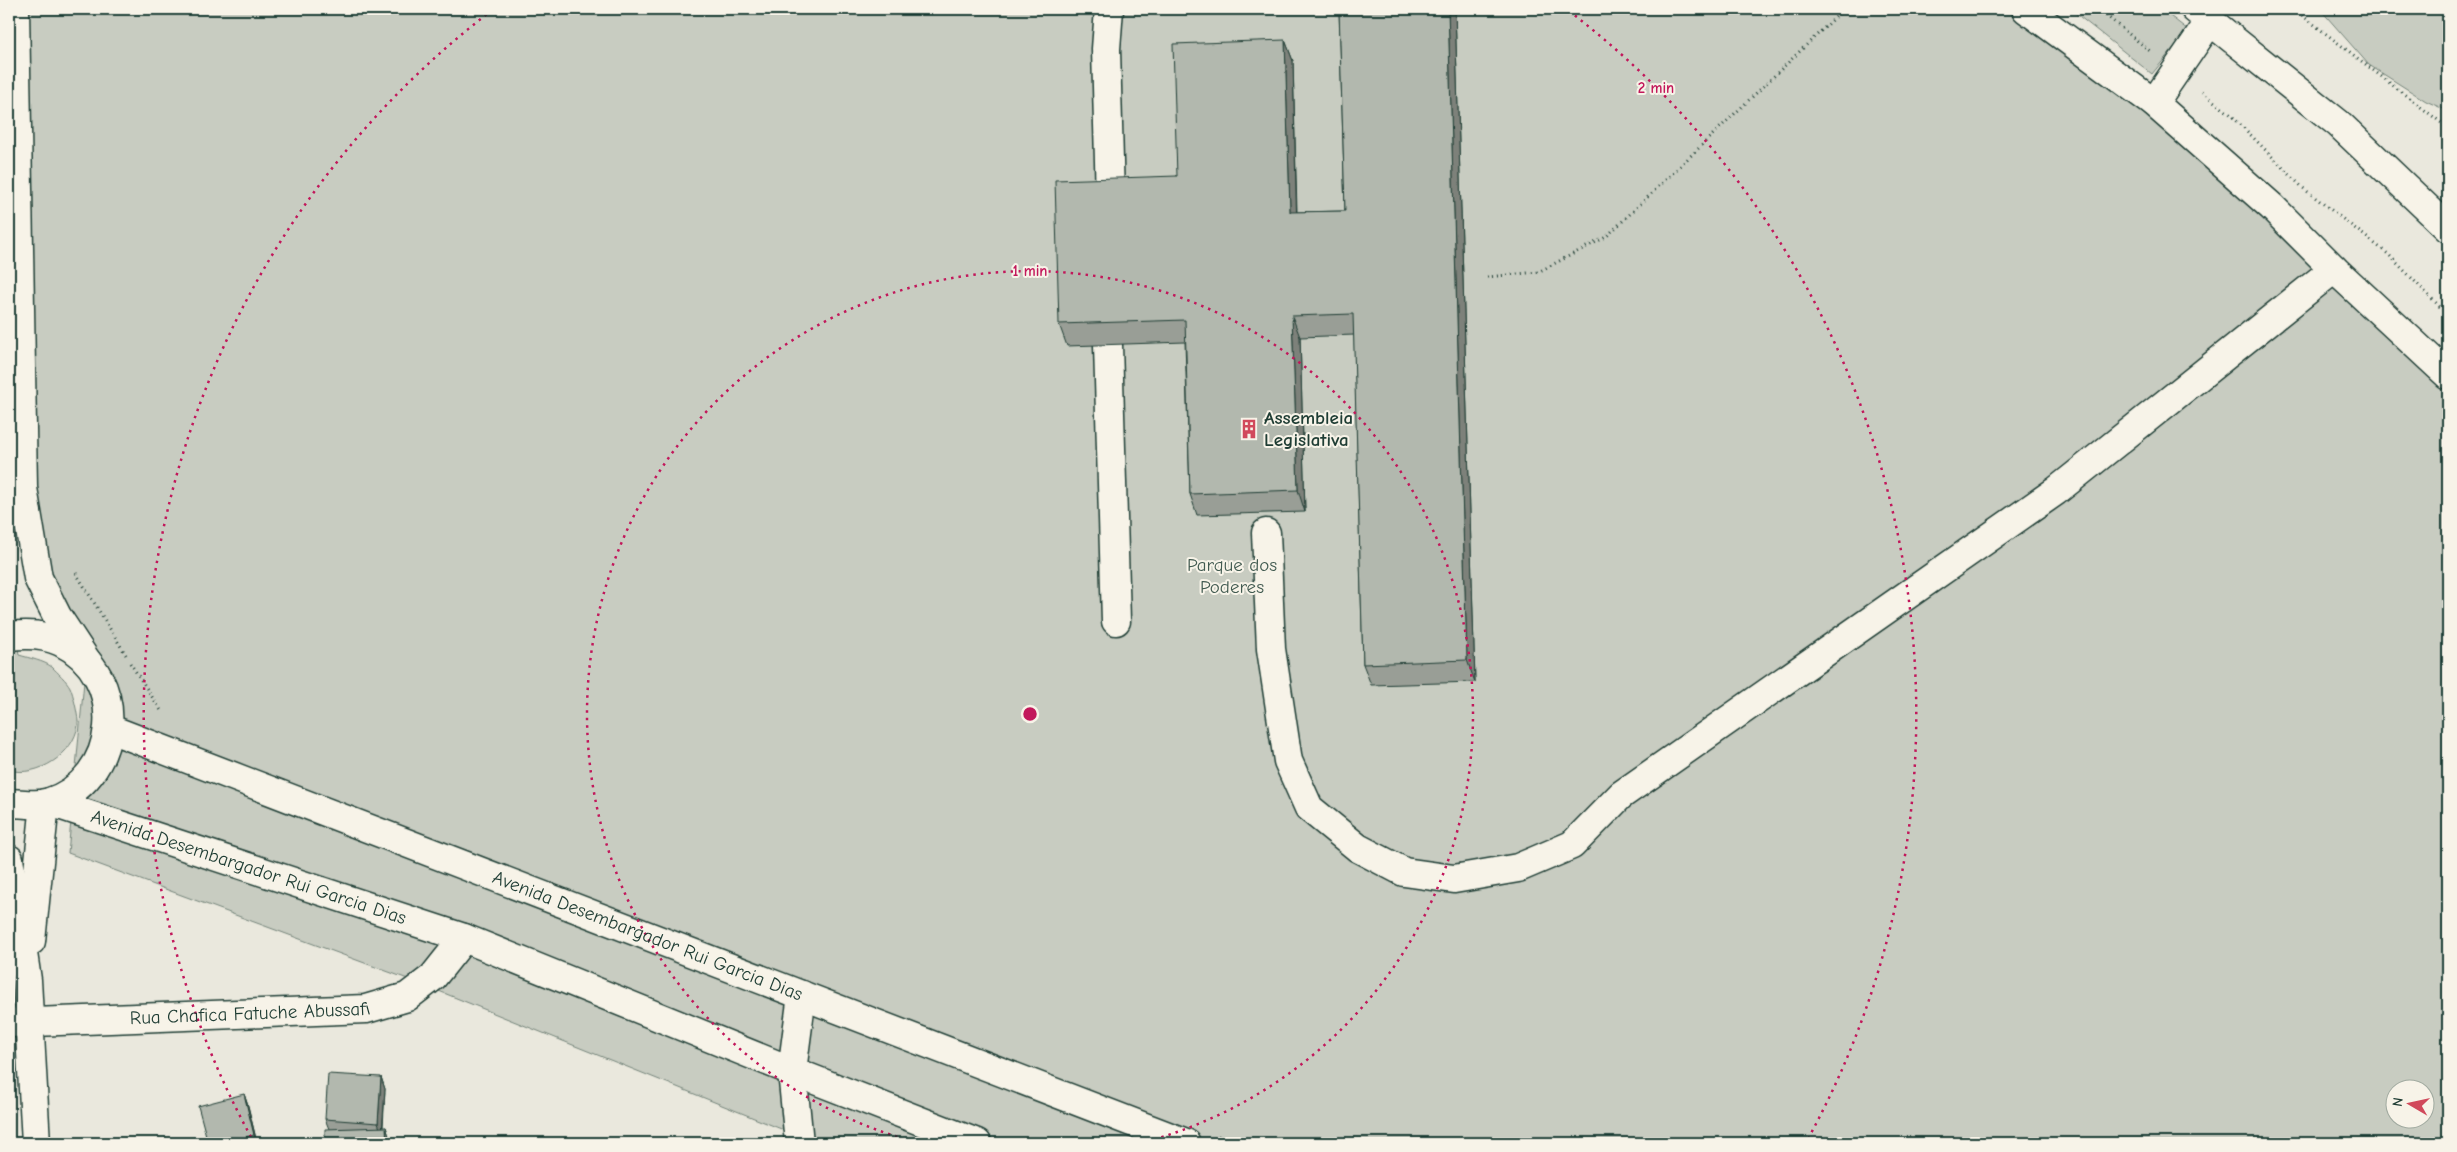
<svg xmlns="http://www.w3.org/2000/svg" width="2457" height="1152" font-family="'Comic Neue',sans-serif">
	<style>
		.green { fill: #c8ccc1; stroke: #74847a; fill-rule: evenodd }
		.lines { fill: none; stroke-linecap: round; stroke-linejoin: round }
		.minor-casing { stroke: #1f3d34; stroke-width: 31 }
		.major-casing { stroke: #1f3d34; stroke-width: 31 }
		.path { stroke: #1f3d34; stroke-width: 3; stroke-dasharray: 1 4; stroke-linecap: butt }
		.minor { stroke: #f7f3e8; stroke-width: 28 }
		.major { stroke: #f7f3e8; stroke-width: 28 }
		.wall { fill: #999e96; stroke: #1f3d34 }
		.shaded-wall { fill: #7d817a; stroke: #1f3d34 }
		.building { fill: #b2b8ae; stroke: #1f3d34 }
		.ring { fill: none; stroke: #c2185b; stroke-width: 2.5; stroke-dasharray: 2.5 5 }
		.labels { text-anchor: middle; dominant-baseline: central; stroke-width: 4; stroke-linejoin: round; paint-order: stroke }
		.poi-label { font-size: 19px; font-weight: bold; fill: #1f3d34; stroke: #f7f3e8; text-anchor: start }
		.park-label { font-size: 19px; fill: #415a50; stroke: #f7f3e8 }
		.street-label { font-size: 19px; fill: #1f3d34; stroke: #f7f3e8 }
		.centre { fill: #c2185b; stroke: #f7f3e8; stroke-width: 2.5 }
		.ring-label { font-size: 15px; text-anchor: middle; font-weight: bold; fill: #c2185b; stroke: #f7f3e8; stroke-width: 4; stroke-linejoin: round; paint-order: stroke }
	</style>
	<rect width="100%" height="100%" fill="#eae8dd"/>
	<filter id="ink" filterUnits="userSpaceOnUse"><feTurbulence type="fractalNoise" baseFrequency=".02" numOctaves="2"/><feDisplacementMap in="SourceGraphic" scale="10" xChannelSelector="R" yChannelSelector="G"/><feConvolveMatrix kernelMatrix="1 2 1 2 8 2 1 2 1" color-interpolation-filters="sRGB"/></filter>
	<g filter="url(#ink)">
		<g class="green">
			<path d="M15 9H2026L2448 375V1143H816L424 985 68 853 86 660 38 578ZM2394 1090H2424V1120H2394Z"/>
			<path d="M2070 9H2161L2188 30 2152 74Z"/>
			<path d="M2320 9H2448V111L2426 101 2369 65Z"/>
			<path d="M9 580 19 655C29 658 44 661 52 667 57 672 67 681 70 687 73 693 79 719 78 725 74 754 38 778 9 770Z"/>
		</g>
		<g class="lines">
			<defs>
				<g id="minor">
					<path d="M1109 9 1106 49 1110 199"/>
					<path d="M1108 345 1116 621"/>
					<path d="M1266 533 1271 649 1288 761 1309 808 1358 848 1404 872 1454 879 1518 868 1572 845 1621 795 2056 491 2334 269"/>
					<path d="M9 859 27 980 36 1143"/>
					<path d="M31 941 45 803"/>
					<path id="s1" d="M9 1023 366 1009 407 997 433 977 464 938"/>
					<path d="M799 1143 792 1071 802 995"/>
				</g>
				<g id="major">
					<path d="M15 9 23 488 38 578 57 616 86 660"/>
					<path d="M2026 9 2154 103 2272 207 2334 269 2448 375"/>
					<path d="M2195 9 2339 124 2448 228"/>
					<path d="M2154 103 2210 21"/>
					<path d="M9 636C26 634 45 634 61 642 131 676 121 781 47 803 36 806 20 803 9 803"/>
					<path id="s2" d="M110 729 1186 1143"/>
					<path id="s3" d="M50 802 464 938 792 1071 977 1143"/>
				</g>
			</defs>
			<use href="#minor" class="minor-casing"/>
			<use href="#major" class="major-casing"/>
			<g class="path">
				<path d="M2098 9 2150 51"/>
				<path d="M2294 9 2448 128"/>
				<path d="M2202 92 2230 114 2303 188 2388 254 2448 315"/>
				<path d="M1487 277 1538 272 1606 237 1844 9"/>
				<path d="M76 573 126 655"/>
				<path d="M130 663 162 712"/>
				<path d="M1218 1136 1237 1143"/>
			</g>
			<use href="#minor" class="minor"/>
			<use href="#major" class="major"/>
		</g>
		<g class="wall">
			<path d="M1339 9H1455L1475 682 1371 685 1363 664 1354 335 1300 337 1305 512 1197 515 1190 494 1185 342 1067 346 1059 324 1285 40 1293 61 1297 212 1345 211Z"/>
			<path d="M381 1077 385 1089 383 1128 386 1127 390 1139 329 1129 325 1119Z"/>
			<path d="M244 1094 248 1106 257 1143H208Z"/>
		</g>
		<g class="shaded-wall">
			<path d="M1448 9H1455L1475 682 1467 660Z"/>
			<path d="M1285 40 1293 61 1297 233 1290 212Z"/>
			<path d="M1292 316 1300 337 1305 512 1298 490Z"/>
			<path d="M381 1077 385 1089 382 1134 378 1123Z"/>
			<path d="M244 1094 248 1106 257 1143 254 1135Z"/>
			<path d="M386 1127 390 1139V1143H387Z"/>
		</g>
		<g class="building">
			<path d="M1339 9H1448L1467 660 1363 664 1353 314 1292 316 1298 490 1190 494 1185 320 1059 324 1055 180 1177 176 1173 44 1285 40 1290 212 1345 211Z"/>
			<path d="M328 1074 381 1077 378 1123 325 1119Z"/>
			<path d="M244 1094 254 1135 222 1143H208L198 1106Z"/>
			<path d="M386 1127 387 1143H325V1129Z"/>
		</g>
	</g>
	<g class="ring">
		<path d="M919 1143A443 443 0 1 1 1141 1143"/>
		<path d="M251 1137A886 886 0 0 1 491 11M1569 11A886 886 0 0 1 1809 1137"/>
	</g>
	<defs>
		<symbol id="building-bare" viewBox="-9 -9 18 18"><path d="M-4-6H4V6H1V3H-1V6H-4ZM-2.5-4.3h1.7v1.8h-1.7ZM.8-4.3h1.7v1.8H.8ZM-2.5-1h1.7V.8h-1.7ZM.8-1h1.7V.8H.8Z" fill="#d1495b" stroke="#f7f3e8" stroke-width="2.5" paint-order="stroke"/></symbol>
	</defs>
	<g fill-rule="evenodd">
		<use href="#building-bare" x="1235" y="415" width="28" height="28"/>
	</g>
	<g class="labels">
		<g class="poi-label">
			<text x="1264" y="418">Assembleia<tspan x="1264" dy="22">Legislativa</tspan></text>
		</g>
		<g class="park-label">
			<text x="1232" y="565">Parque dos<tspan x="1232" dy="22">Poderes</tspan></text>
		</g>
		<g class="street-label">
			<text stroke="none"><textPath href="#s3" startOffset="209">Avenida Desembargador Rui Garcia Dias</textPath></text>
			<text stroke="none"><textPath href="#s2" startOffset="576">Avenida Desembargador Rui Garcia Dias</textPath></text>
			<text stroke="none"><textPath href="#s1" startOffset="241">Rua Chafica Fatuche Abussafi</textPath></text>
		</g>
	</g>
	<circle cx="1030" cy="714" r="8" class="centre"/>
	<g class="ring-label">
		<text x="1656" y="93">2 min</text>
		<text x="1030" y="276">1 min</text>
	</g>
	<rect width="2457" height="1152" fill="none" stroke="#f7f3e8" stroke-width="30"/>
	<rect x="15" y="15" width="2427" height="1122" fill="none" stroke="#1f3d34" stroke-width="2" filter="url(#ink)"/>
	<g transform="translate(2410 1104) rotate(279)"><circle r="24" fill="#f7f3e8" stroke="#a1aaa0"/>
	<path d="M0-4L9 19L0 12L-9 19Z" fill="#d1495b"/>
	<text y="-8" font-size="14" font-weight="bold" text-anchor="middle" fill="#1f3d34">N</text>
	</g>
</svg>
